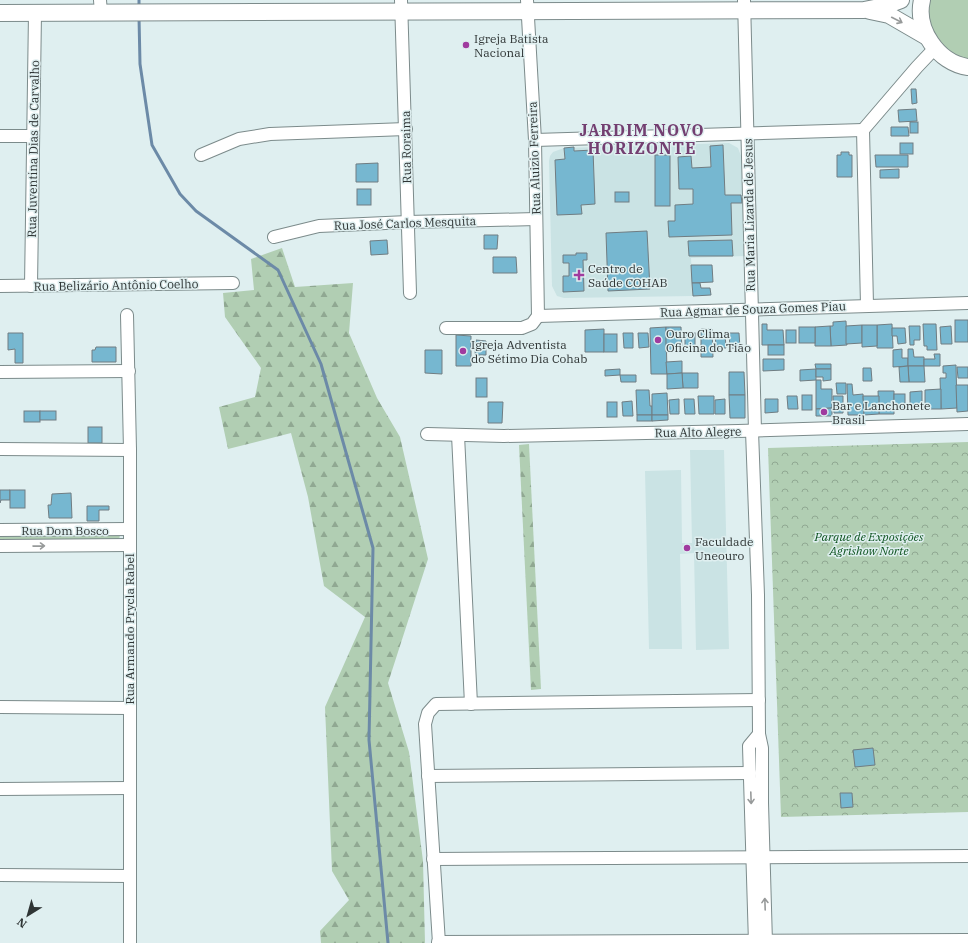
<svg xmlns="http://www.w3.org/2000/svg" width="968" height="943" font-family="'IBM Plex Serif',serif">
	<style>
		.built { fill: #cae3e4 }
		.grass { fill: #b1ceb3 }
		.forest { fill: url(#forest-firs) }
		.park { fill: url(#park-crowns) }
		.lines { fill: none; stroke-linecap: round; stroke-linejoin: round }
		.stream { stroke: #6c8aa7; stroke-width: 3 }
		.building { fill: #76b7d0; stroke: #707d82 }
		.street-casing { stroke: #7c8b8b; stroke-width: 14 }
		.secondary-casing { stroke: #7c8b8b; stroke-width: 18 }
		.street { stroke: #fff; stroke-width: 12 }
		.secondary { stroke: #fff; stroke-width: 16 }
		.oneway { stroke: #979a9a }
		.poi-dot { fill: #a03b9f; stroke: #dfeff0; stroke-width: 1.5 }
		.labels { text-anchor: middle; dominant-baseline: central; stroke-width: 3; stroke-linejoin: round; paint-order: stroke }
		.poi-label { font-size: 12px; fill: #2f3535; stroke: #dfeff0; text-anchor: start }
		.street-label { font-size: 12px; fill: #2f3535; stroke: #dfeff0 }
		.park-label { font-size: 12px; font-style: italic; fill: #0c521e; stroke: #dfeff0 }
		.district-label { font-size: 16px; font-weight: bold; letter-spacing: 1px; fill: #733f71; stroke: #dfeff0 }
	</style>
	<defs>
		<pattern id="forest-firs" width="22" height="20" patternUnits="userSpaceOnUse"><rect width="22" height="20" fill="#b1ceb3"/><path d="M5 1l3.5 6h-7zM16 11l3.5 6h-7z" fill="#90a892"/></pattern>
		<pattern id="park-crowns" width="20" height="18" patternUnits="userSpaceOnUse"><rect width="20" height="18" fill="#b1ceb3"/><path d="M2 6a3 3 0 1 1 6 0M12 15a3 3 0 1 1 6 0" fill="none" stroke="#90a892"/></pattern>
	</defs>
	<rect width="100%" height="100%" fill="#dfeff0"/>
	<g class="built">
		<path d="M729 143 738 148 741 156 744 256 691 258 693 296 564 298 557 296 552 286 549 161 550 156 553 152 564 148Z"/>
		<path d="M690 450H724L729 649 696 650 694 553 680 554 682 649H649L645 471 681 470 682 543H692Z"/>
	</g>
	<g class="grass">
		<path d="M929 0H968V61C962 58 956 56 950 53 932 43 926 19 929 0Z"/>
		<path d="M118 534 120 537 118 539 0 540V535Z"/>
	</g>
	<g class="forest">
		<path d="M282 248 295 287 353 283 349 333 377 398 400 437 428 559 388 683 409 752 423 861 425 943H321L320 931 349 900 332 871 325 707 365 617 324 586 308 497 291 433 228 449 219 407 255 397 261 368 225 317 223 293 254 290 251 259Z"/>
		<path d="M529 444 541 689 531 690 519 445Z"/>
	</g>
	<path class="park" d="M968 442V812L781 817 768 448Z"/>
	<g class="lines">
		<g class="stream">
			<path d="M139 7V0"/>
			<path d="M139 17 140 64 152 145 180 194 196 211 278 270 321 364 373 548 369 740 388 943"/>
		</g>
	</g>
	<g class="building">
		<path d="M911 89H916L917 103 912 104Z"/>
		<path d="M916 109 917 121 899 122 898 110Z"/>
		<rect x="910" y="122" width="8" height="11"/>
		<path d="M891 127H908L909 136H891Z"/>
		<rect x="900" y="143" width="13" height="11"/>
		<path d="M723 145 725 195H741L742 203H731L732 235 669 237 668 221H675V205L693 204V189H679L678 157 691 156 692 168 711 167 710 146Z"/>
		<path d="M574 147V151L593 150 595 204 581 205 582 214 557 215 555 160 565 159 564 148Z"/>
		<path d="M841 152H849V155H852V177H837V155H841Z"/>
		<rect x="655" y="155" width="15" height="51"/>
		<path d="M875 155H908V167H876Z"/>
		<path d="M378 163V182H356V164Z"/>
		<path d="M899 169V178H880V170Z"/>
		<rect x="357" y="189" width="14" height="16"/>
		<rect x="615" y="192" width="14" height="10"/>
		<path d="M647 231 650 289 608 291 606 233Z"/>
		<path d="M484 235H498L497 249H484Z"/>
		<path d="M387 240 388 254 371 255 370 241Z"/>
		<path d="M732 240 733 256H689L688 241Z"/>
		<path d="M576 253H587V260H583L584 291 563 292V276H569V263H563V255H576Z"/>
		<path d="M493 257H516L517 273H493Z"/>
		<path d="M691 265H712L713 282 692 283Z"/>
		<path d="M692 283H700L701 288H710L711 295 693 296Z"/>
		<rect x="955" y="320" width="13" height="22"/>
		<path d="M846 321 847 345 831 346 830 326H833V322Z"/>
		<path d="M762 324H767V330H783L784 345H762Z"/>
		<path d="M892 324 893 348H877V325Z"/>
		<path d="M923 324H936L937 350H927V346H924Z"/>
		<path d="M862 325V343L846 344V326Z"/>
		<path d="M862 325H877V346L862 347Z"/>
		<path d="M830 326 831 346H815V327Z"/>
		<path d="M909 326H920V340H914V345H910Z"/>
		<path d="M951 326 952 344H941L940 327Z"/>
		<path d="M666 327 667 374H651L650 328Z"/>
		<path d="M666 327H681L682 351 666 352Z"/>
		<rect x="799" y="327" width="16" height="16"/>
		<path d="M892 328H905L906 343 898 344 897 336H892Z"/>
		<path d="M604 329V352H585V330Z"/>
		<path d="M701 329H712L713 357H701Z"/>
		<rect x="786" y="330" width="10" height="13"/>
		<path d="M8 333H23V363H15V349L8 350Z"/>
		<path d="M623 333H633V348H624Z"/>
		<path d="M638 333H648L649 347 639 348Z"/>
		<rect x="685" y="333" width="10" height="19"/>
		<path d="M715 333H725L726 348H716Z"/>
		<path d="M729 333H739L740 348H730Z"/>
		<rect x="604" y="334" width="13" height="18"/>
		<path d="M456 335 471 336V366H456Z"/>
		<path d="M476 340 486 341V355H475Z"/>
		<rect x="768" y="345" width="16" height="10"/>
		<path d="M96 347H116V362H92V350H95Z"/>
		<path d="M902 349V358H908V366L893 367V350Z"/>
		<path d="M908 349H913L914 357H924V366H908Z"/>
		<path d="M425 350H442V374L425 373Z"/>
		<path d="M934 354H940V366H924V359H935Z"/>
		<path d="M763 359H784V370L763 371Z"/>
		<path d="M682 361V373L667 374 666 362Z"/>
		<path d="M815 364H831V369H816Z"/>
		<path d="M956 365 957 408 941 409 940 378H946V373H943V366Z"/>
		<path d="M908 366H924L925 382H909Z"/>
		<path d="M908 366 909 382H900L899 367Z"/>
		<path d="M957 367H968V378H958Z"/>
		<path d="M863 368H871L872 381H863Z"/>
		<path d="M620 369V375L605 376V370Z"/>
		<path d="M816 369V380L800 381V370Z"/>
		<path d="M816 369H831V380L823 381V377H816Z"/>
		<path d="M729 372H744L745 395H729Z"/>
		<path d="M682 373H698V388H683Z"/>
		<path d="M682 373 683 388 667 389V374Z"/>
		<path d="M620 375H636V382H621Z"/>
		<rect x="476" y="378" width="11" height="19"/>
		<path d="M816 380H821V389H832V408L816 409Z"/>
		<path d="M836 383H846V394H837Z"/>
		<path d="M847 384H852L853 395 863 394 864 415H848Z"/>
		<path d="M956 385H968V411L957 412Z"/>
		<path d="M941 389V409H925V390Z"/>
		<path d="M636 390H649L650 406H652V415H637Z"/>
		<path d="M878 391H894V414H879Z"/>
		<path d="M922 391V407H910V392Z"/>
		<path d="M667 393 668 415H652V394Z"/>
		<rect x="894" y="394" width="11" height="15"/>
		<path d="M729 395H745V418H730Z"/>
		<rect x="802" y="395" width="10" height="15"/>
		<path d="M698 396H714V414H699Z"/>
		<path d="M787 396H797L798 409H788Z"/>
		<path d="M833 396H843V413H834Z"/>
		<path d="M863 396H879V414L864 415Z"/>
		<path d="M679 399V414H670L669 400Z"/>
		<path d="M684 399H694L695 414H685Z"/>
		<path d="M725 399V414H715V400Z"/>
		<path d="M765 399H778V412L765 413Z"/>
		<path d="M632 401 633 416H623L622 402Z"/>
		<path d="M488 402H503L502 423H488Z"/>
		<rect x="607" y="402" width="10" height="15"/>
		<path d="M832 408V416H816V409Z"/>
		<rect x="24" y="411" width="16" height="11"/>
		<rect x="40" y="411" width="16" height="9"/>
		<rect x="637" y="415" width="15" height="6"/>
		<path d="M652 415H668V420L652 421Z"/>
		<rect x="88" y="427" width="14" height="16"/>
		<path d="M0 490H10V500H1L0 503Z"/>
		<rect x="10" y="490" width="15" height="18"/>
		<path d="M71 493 72 518H49L48 505H51L52 494Z"/>
		<path d="M87 506H109V510H99V521H87Z"/>
		<path d="M873 748 875 765 855 767 853 750Z"/>
		<path d="M840 793H852L853 807 841 808Z"/>
	</g>
	<g class="lines">
		<defs>
			<g id="street">
				<path d="M100 0 101 13"/>
				<path d="M401 0 410 293"/>
				<path d="M527 0 535 140 538 316"/>
				<path d="M744 0 755 431"/>
				<path d="M863 130 867 305"/>
				<path d="M863 130 917 67 935 48"/>
				<path d="M0 136H33"/>
				<path d="M535 140 863 130"/>
				<path d="M201 155 239 139 270 134 406 129"/>
				<path d="M274 237 319 226 408 222 536 219"/>
				<path d="M0 286 233 283"/>
				<path d="M31 286 35 13"/>
				<path d="M127 315 130 450V943"/>
				<path d="M538 316 968 303"/>
				<path d="M446 328H522L532 324 538 316"/>
				<path d="M0 372 129 371"/>
				<path d="M752 431 758 595 759 734 762 748V803L766 943"/>
				<path d="M427 434 504 436 738 431 968 424"/>
				<path d="M458 435 471 704"/>
				<path d="M0 449 130 450"/>
				<path d="M0 530 129 529"/>
				<path d="M0 546 129 545"/>
				<path d="M0 707 129 708"/>
				<path d="M428 776 750 773"/>
				<path d="M0 789 129 788"/>
				<path d="M433 859 968 856"/>
				<path d="M0 875 129 876"/>
				<path d="M438 942 968 940"/>
				<path d="M439 943 425 724 428 713 436 704 759 700"/>
				<path d="M755 943 749 746 759 734"/>
			</g>
			<g id="secondary">
				<path d="M922 0C915 29 938 63 968 67"/>
				<path d="M870 11 889 15 927 37"/>
				<path d="M0 13C288 12 576 11 864 10L885 6 901 0"/>
			</g>
		</defs>
		<use href="#street" class="street-casing"/>
		<use href="#secondary" class="secondary-casing"/>
		<use href="#street" class="street"/>
		<use href="#secondary" class="secondary"/>
	</g>
	<defs><path id="oneway-shaft" d="M-6 0H5M1.5-3L5.5 0L1.5 3" fill="none" stroke-width="1.6" stroke-linecap="round" stroke-linejoin="round"/></defs>
	<g class="oneway">
		<use href="#oneway-shaft" transform="translate(897 20) rotate(27)"/>
		<use href="#oneway-shaft" transform="translate(39 546) rotate(-1)"/>
		<use href="#oneway-shaft" transform="translate(751 798) rotate(88)"/>
		<use href="#oneway-shaft" transform="translate(765 904) rotate(-92)"/>
	</g>
	<g class="poi-dot">
		<circle cx="466" cy="45" r="4"/>
		<path d="M577 269h4v4h4v4h-4v4h-4v-4h-4v-4h4z"/>
		<circle cx="658" cy="340" r="4"/>
		<circle cx="463" cy="351" r="4"/>
		<circle cx="824" cy="412" r="4"/>
		<circle cx="687" cy="548" r="4"/>
	</g>
	<g class="labels">
		<g class="poi-label">
			<text x="474" y="38">Igreja Batista<tspan x="474" dy="14">Nacional</tspan></text>
			<text x="588" y="268">Centro de<tspan x="588" dy="14">Saúde COHAB</tspan></text>
			<text x="666" y="333">Ouro Clima<tspan x="666" dy="14">Oficina do Tião</tspan></text>
			<text x="471" y="344">Igreja Adventista<tspan x="471" dy="14">do Sétimo Dia Cohab</tspan></text>
			<text x="832" y="405">Bar e Lanchonete<tspan x="832" dy="14">Brasil</tspan></text>
			<text x="695" y="541">Faculdade<tspan x="695" dy="14">Uneouro</tspan></text>
		</g>
		<g class="street-label">
			<text transform="translate(406 147) rotate(-91)">Rua Roraima</text>
			<text transform="translate(33 149) rotate(-89)">Rua Juventina Dias de Carvalho</text>
			<text transform="translate(534 158) rotate(-92)">Rua Aluizio Ferreira</text>
			<text transform="translate(749 215) rotate(-91)">Rua Maria Lizarda de Jesus</text>
			<text transform="translate(405 223) rotate(-2)">Rua José Carlos Mesquita</text>
			<text transform="translate(116 285) rotate(-1)">Rua Belizário Antônio Coelho</text>
			<text transform="translate(753 309) rotate(-2)">Rua Agmar de Souza Gomes Piau</text>
			<text transform="translate(698 432) rotate(-1)">Rua Alto Alegre</text>
			<text x="65" y="530">Rua Dom Bosco</text>
			<text transform="translate(129 629) rotate(-90)">Rua Armando Prycla Rabel</text>
		</g>
		<g class="park-label">
			<text x="869" y="536">Parque de Exposições<tspan x="869" dy="14">Agrishow Norte</tspan></text>
		</g>
		<g class="district-label">
			<text x="642" y="130">JARDIM NOVO<tspan x="642" dy="18">HORIZONTE</tspan></text>
		</g>
	</g>
	<g transform="translate(28 915) rotate(217)" stroke="#dfeff0" stroke-width="3" paint-order="stroke">
	<path d="M0-3L7 15L0 10L-7 15Z" fill="#2f3535"/>
	<text y="-6" font-size="11" font-weight="bold" text-anchor="middle" fill="#2f3535">N</text>
	</g>
</svg>
